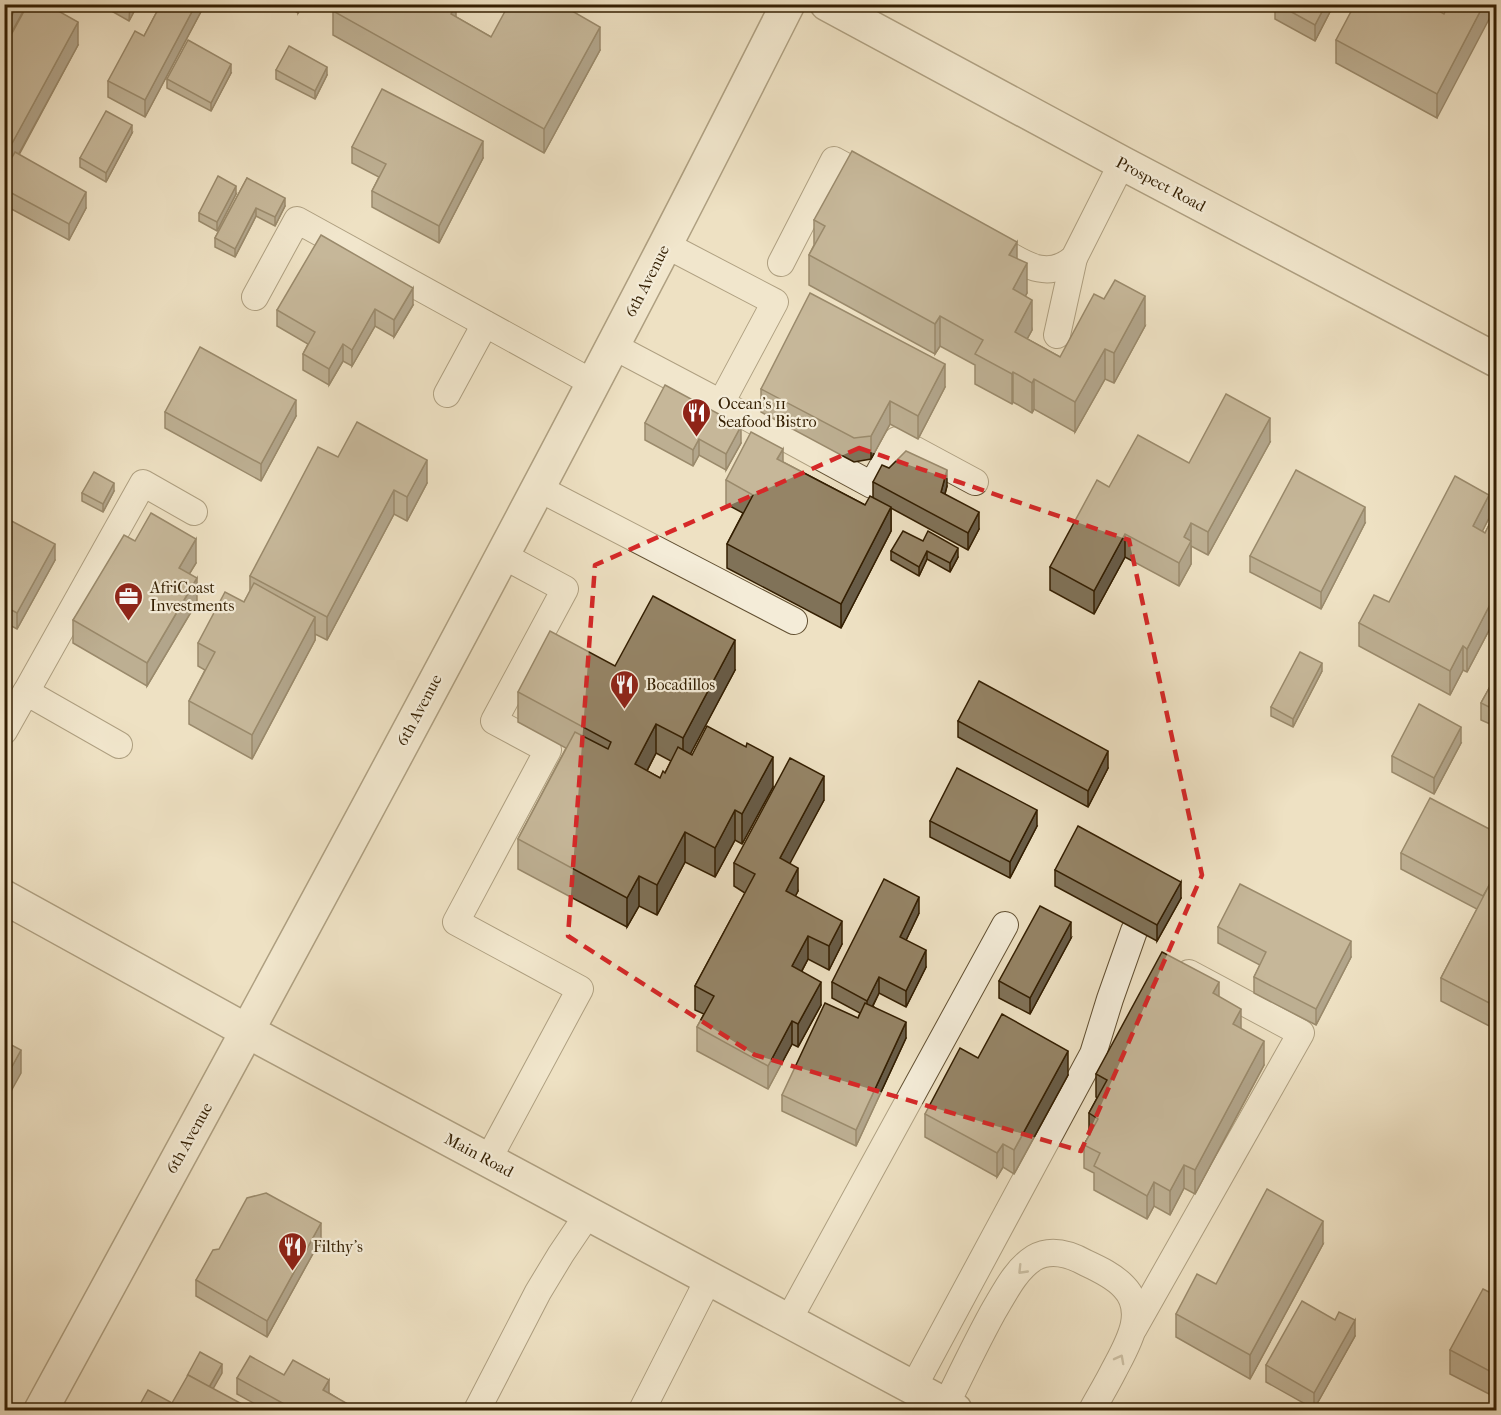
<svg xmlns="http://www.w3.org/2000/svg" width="1501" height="1415" font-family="'IM FELL French Canon',serif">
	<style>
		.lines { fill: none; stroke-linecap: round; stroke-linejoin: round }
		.service-casing { stroke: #625032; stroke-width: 28 }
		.minor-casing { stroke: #625032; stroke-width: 36 }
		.tertiary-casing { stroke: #625032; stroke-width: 36 }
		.service { stroke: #f4ecd8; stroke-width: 26 }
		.minor { stroke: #f4ecd8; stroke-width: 33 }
		.tertiary { stroke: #f4ecd8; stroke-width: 33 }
		.wall { fill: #807258; stroke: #341f02; stroke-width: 1.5; fill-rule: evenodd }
		.shaded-wall { fill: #685c47; stroke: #341f02; stroke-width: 1.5 }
		.building { fill: #958466; stroke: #341f02; stroke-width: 1.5 }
		.oneway { stroke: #9e9078 }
		.marked { fill: none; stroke: #d62828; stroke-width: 4.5; stroke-dasharray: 12 8; stroke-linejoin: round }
		.labels { text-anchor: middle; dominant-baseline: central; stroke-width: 4.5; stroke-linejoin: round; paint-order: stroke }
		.street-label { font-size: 16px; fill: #341f02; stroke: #f4ecd8 }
		.poi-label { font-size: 16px; fill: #341f02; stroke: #f4ecd8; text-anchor: start }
	</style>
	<rect width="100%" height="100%" fill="#eee1c3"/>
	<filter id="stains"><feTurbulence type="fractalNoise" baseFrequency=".00333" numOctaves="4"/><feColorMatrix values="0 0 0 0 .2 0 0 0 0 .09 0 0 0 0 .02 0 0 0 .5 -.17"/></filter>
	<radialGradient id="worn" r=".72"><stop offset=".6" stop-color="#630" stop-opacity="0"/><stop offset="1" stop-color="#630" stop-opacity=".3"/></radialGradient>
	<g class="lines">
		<defs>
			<g id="service">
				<path d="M997 248C1023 263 1047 282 1074 258L1122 163"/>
				<path d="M781 263 834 160 875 182"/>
				<path d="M255 297 297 220 593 383"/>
				<path d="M1057 335 1074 258"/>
				<path d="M613 346 721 403 775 302 666 245"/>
				<path d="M447 394 485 324"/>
				<path d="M721 403 872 485 897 440 975 482"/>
				<path d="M538 488 794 621"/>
				<path d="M26 692 143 483 194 512"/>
				<path d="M4 731 26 692 119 745"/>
				<path d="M488 1160 580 989 456 922 548 750 494 721 565 589 502 555"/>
				<path d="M788 1321 1005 925"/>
				<path d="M1134 1328 1301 1033 1189 973"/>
				<path d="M913 1388 1093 1054 1110 999 1134 931"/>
				<path d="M946 1405C961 1374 976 1343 993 1312 1004 1294 1015 1270 1034 1258 1051 1248 1070 1254 1086 1263 1099 1269 1114 1276 1124 1287 1148 1312 1127 1345 1114 1370 1107 1384 1099 1397 1092 1410"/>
				<path d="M477 1410 538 1292 561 1254 588 1214"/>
				<path d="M642 1410 709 1278"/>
			</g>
			<g id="minor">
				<path d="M827 4 1122 163 1496 360"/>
				<path d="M4 897 247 1031"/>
			</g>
			<g id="tertiary">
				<path d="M247 1031 955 1410"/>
				<path d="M41 1410C245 1036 449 661 646 282 694 190 741 97 788 4"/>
			</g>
		</defs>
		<use href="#service" class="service-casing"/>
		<use href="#minor" class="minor-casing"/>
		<use href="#tertiary" class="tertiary-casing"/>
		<use href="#service" class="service"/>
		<use href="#minor" class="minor"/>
		<use href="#tertiary" class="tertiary"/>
	</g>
	<g class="wall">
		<path d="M99 4H138L129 21Z"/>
		<path d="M161 4H205L145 117 108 97V81L144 36Z"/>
		<path d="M283 4H303L298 13Z"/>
		<path d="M1271 4H1334L1315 41 1275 19V7Z"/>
		<path d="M333 11 456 17 491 37 600 50 544 153 333 35Z"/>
		<path d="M1444 14 1437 118 1336 63V40Z"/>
		<path d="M78 45 19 155 86 208 69 240 4 205V48Z"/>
		<path d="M276 70 327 75 315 99 276 79Z"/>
		<path d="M231 73 211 111 167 88V79Z"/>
		<path d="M132 133 106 182 80 167V158Z"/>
		<path d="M352 147 483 158 439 243 372 207V191L379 177 352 163Z"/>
		<path d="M247 178 285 206 275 226 256 216 235 257 215 247V238Z"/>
		<path d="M236 194 217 231 199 221V213Z"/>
		<path d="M814 220 1017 259 1027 293 1025 296 1032 330 1027 339 1060 357 1145 326 1114 383 1105 379 1075 432 1034 409 1032 413 1013 402 1012 404 975 384V365L940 346 935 354 809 285V255L814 245Z"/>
		<path d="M413 305 394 337 375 326 352 366 343 361 329 385 303 370V354L308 344 277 326V310Z"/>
		<path d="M945 387 918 439 890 424 871 459 854 462 761 412V389Z"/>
		<path d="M165 412 296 416 261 481 165 428Z"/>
		<path d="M645 423 741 443 726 470 699 455 693 466 645 440Z"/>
		<path d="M1270 442 1208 555 1191 546V564L1179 586 1125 557 1094 614 1050 590V567L1109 487 1189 463Z"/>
		<path d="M338 457 427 483 407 521 394 514 327 640 315 634V640L252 759 189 724V701L205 670 198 666V643L244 602 250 591V576Z"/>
		<path d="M783 462 865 505 873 497V482L889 468 947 486 945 494 979 529 968 550 891 508V531L841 628 727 568V544L743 513 726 504V480Z"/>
		<path d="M114 491 103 512 82 501V493Z"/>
		<path d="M1497 509V615L1467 672 1463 670 1450 695 1359 646V623L1389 602 1489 518 1482 531 1485 533Z"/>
		<path d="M4 517 55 560 17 629 4 622Z"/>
		<path d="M1365 523 1321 609 1250 572V556Z"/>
		<path d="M135 541 196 563 189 574 197 602 147 686 73 643V620Z"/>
		<path d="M923 541 958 557 950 572 927 559 919 576 891 560V551Z"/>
		<path d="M615 666 735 670 690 754 773 787 742 844 735 840 715 877 685 862 657 915 639 906 627 927 518 869V839L566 748 518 722V692ZM656 753 671 761 665 773 660 778 647 771Z"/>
		<path d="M1322 671 1293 727 1271 716V707Z"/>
		<path d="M1497 674V727L1481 720V703Z"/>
		<path d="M958 721 1108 768 1088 807 958 737Z"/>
		<path d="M1461 743 1434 794 1392 772V756Z"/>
		<path d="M824 800 789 863 798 891 795 896 842 944 829 970 808 959 802 971 821 1005 798 1047 792 1044 768 1089 697 1051V1027L704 1014 695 1010V986L745 893 734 886V863Z"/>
		<path d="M930 821 1037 826 1010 878 930 837Z"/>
		<path d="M1497 833V1030L1441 1001V978L1477 909 1401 869V853Z"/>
		<path d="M1055 870 1181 898 1157 941 1055 886Z"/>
		<path d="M919 913 906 940 926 967 906 1007 879 993 873 1006 906 1038 856 1146 782 1111V1095L858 1018 860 1013 832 998V982Z"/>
		<path d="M1218 927 1351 957 1316 1025 1254 993V977L1260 965 1218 943Z"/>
		<path d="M1071 938 1030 1014 999 998V981Z"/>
		<path d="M1219 997 1241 1029 1264 1065 1195 1194 1184 1188 1170 1215 1154 1206 1147 1219 1094 1190V1173L1084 1168V1145L1089 1136V1113L1097 1098 1096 1097V1074Z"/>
		<path d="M978 1058 1068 1075 1014 1174 1003 1167 997 1177 925 1137V1114Z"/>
		<path d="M321 1239 267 1337 196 1296V1280Z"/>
		<path d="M1323 1244 1250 1379 1176 1337V1314L1216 1284Z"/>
		<path d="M1497 1296V1410H1493V1396L1450 1374V1350Z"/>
		<path d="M1335 1320 1355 1336 1314 1409 1266 1382V1365Z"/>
		<path d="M284 1375 329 1393 355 1410H266L237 1394V1378Z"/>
	</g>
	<g class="shaded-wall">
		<path d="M18 4H26V6L4 46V30Z"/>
		<path d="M130 4H138L129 21Z"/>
		<path d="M196 4H205L145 117V100Z"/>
		<path d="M298 4H303L298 13Z"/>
		<path d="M1326 4H1334L1315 41V25Z"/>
		<path d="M1484 4H1497L1437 118V94Z"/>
		<path d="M456 5V28L451 14Z"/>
		<path d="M78 22V45L4 181V158Z"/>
		<path d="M600 27V50L544 153V129Z"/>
		<path d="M231 64V73L211 111V103Z"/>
		<path d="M327 67V75L315 99V91Z"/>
		<path d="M132 125V133L106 182V173Z"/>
		<path d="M483 141V158L439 243V226Z"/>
		<path d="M236 186V194L217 231V222Z"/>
		<path d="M86 192V208L69 240V224Z"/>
		<path d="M285 198V206L275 226V217Z"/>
		<path d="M256 208V216L235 257V249Z"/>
		<path d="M1017 242V271L1009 255Z"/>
		<path d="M1027 263V293L1013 319V289Z"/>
		<path d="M413 288V305L394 337V320Z"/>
		<path d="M1145 296V326L1114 383V353Z"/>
		<path d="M1032 300V330L1015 361V332Z"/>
		<path d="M375 309V326L352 366V350Z"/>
		<path d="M940 316V346L935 354V324Z"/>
		<path d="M343 344V361L329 385V369Z"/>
		<path d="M1105 349V379L1075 432V402Z"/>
		<path d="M945 364V387L918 439V416Z"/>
		<path d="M1013 372V402L1012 404V374Z"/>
		<path d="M1034 379V409L1032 413V383Z"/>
		<path d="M296 400V416L261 481V464Z"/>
		<path d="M890 401V424L871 459V436Z"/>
		<path d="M1270 418V442L1208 555V532Z"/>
		<path d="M741 426V443L726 470V454Z"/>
		<path d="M699 439V455L693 466V450Z"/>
		<path d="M783 449V472L777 459Z"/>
		<path d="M427 460V483L407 521V497Z"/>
		<path d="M947 470V486L941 508V492Z"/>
		<path d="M114 483V491L103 512V504Z"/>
		<path d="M394 490V514L327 640V617Z"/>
		<path d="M1489 495V518L1473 550V526Z"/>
		<path d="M891 507V531L841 628V604Z"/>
		<path d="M1365 507V523L1321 609V592Z"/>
		<path d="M979 512V529L968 550V533Z"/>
		<path d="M1191 523V564L1179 586V563L1184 537Z"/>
		<path d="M1125 534V557L1094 614V591Z"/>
		<path d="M196 539V563L179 591V568Z"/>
		<path d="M55 544V560L17 629V613Z"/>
		<path d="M958 548V557L950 572V563Z"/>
		<path d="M927 551V559L919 576V567Z"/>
		<path d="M197 578V602L147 686V663Z"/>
		<path d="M1497 591V615L1467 672V649Z"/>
		<path d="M315 617V640L252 759V735Z"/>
		<path d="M735 640V670L683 768V738Z"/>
		<path d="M1463 646V670L1450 695V671Z"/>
		<path d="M1322 663V671L1293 727V719Z"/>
		<path d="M656 724V753L635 794V764Z"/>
		<path d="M1461 727V743L1434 794V778Z"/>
		<path d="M1108 751V768L1088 807V791Z"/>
		<path d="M773 757V787L742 844V814Z"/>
		<path d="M824 776V800L780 882V858Z"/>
		<path d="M735 810V840L715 877V848Z"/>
		<path d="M1037 810V826L1010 878V862Z"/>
		<path d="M685 832V862L657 915V885Z"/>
		<path d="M798 868V891L786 914V891Z"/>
		<path d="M639 876V906L627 927V898Z"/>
		<path d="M1181 882V898L1157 941V925Z"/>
		<path d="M919 897V913L900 953V937Z"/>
		<path d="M842 921V944L829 970V946Z"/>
		<path d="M1071 922V938L1030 1014V998Z"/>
		<path d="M808 936V959L792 989V966Z"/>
		<path d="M1351 941V957L1316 1025V1009Z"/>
		<path d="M926 950V967L906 1007V991Z"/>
		<path d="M879 977V993L867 1017V1001Z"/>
		<path d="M821 982V1005L798 1047V1024Z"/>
		<path d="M1219 982V1006L1213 993Z"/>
		<path d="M1241 1009V1033L1233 1024Z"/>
		<path d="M792 1021V1044L768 1089V1066Z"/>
		<path d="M906 1022V1038L856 1146V1130Z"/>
		<path d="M1264 1041V1065L1195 1194V1170Z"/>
		<path d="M21 1050V1073L4 1104V1081Z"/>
		<path d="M1068 1051V1075L1014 1174V1150Z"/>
		<path d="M1003 1144V1167L997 1177V1153Z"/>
		<path d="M1184 1165V1188L1170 1215V1191Z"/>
		<path d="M1154 1182V1206L1147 1219V1196Z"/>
		<path d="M1323 1221V1244L1250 1379V1355Z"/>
		<path d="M321 1223V1239L267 1337V1321Z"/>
		<path d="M1355 1320V1336L1314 1409V1393Z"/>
		<path d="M222 1364V1373L209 1396V1388Z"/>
		<path d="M329 1380V1397L323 1390Z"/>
	</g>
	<g class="building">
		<path d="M4 4H18L4 30Z"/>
		<path d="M28 4H46L78 22 4 158V48Z"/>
		<path d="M161 4H196L145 100 108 81 135 31 144 36Z"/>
		<path d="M337 4H456L451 14 491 37 509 4H560L600 27 544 129 333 11Z"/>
		<path d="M1277 4H1326L1315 25Z"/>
		<path d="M1355 4H1427L1444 14 1449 4H1484L1437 94 1336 40Z"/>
		<path d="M188 40 231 64 211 103 167 79Z"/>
		<path d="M289 46 327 67 315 91 276 70Z"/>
		<path d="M382 89 483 141 439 226 372 191 386 164 352 147Z"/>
		<path d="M106 111 132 125 106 173 80 158Z"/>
		<path d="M852 151 1017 242 1009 255 1027 263 1013 289 1032 300 1015 332 1060 357 1094 294 1104 299 1115 280 1145 296 1114 353 1105 349 1075 402 1034 379 1032 383 1013 372 1012 374 975 354 983 340 940 316 935 324 809 255 825 226 814 220Z"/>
		<path d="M15 152 86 192 69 224 4 189V171Z"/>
		<path d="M218 176 236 186 217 222 199 213Z"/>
		<path d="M247 178 285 198 275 217 256 208 235 249 215 238Z"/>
		<path d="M321 235 413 288 394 320 375 309 352 350 343 344 329 369 303 354 315 332 277 310Z"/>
		<path d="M810 293 945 364 918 416 890 401 871 436 854 438 761 389Z"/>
		<path d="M200 347 296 400 261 464 165 412Z"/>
		<path d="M665 385 741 426 726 454 699 439 693 450 645 423Z"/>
		<path d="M1226 394 1270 418 1208 532 1191 523 1184 537 1191 541 1179 563 1125 534 1094 591 1050 567 1097 480 1109 487 1138 435 1189 463Z"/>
		<path d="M357 422 427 460 407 497 394 490 327 617 250 576 318 447 338 457Z"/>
		<path d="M751 432 783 449 777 459 865 505 870 496 891 507 841 604 727 544 753 495 726 480Z"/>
		<path d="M906 451 947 470 941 492 979 512 968 533 873 482 882 465 889 468Z"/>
		<path d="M1296 470 1365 507 1321 592 1250 556Z"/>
		<path d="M94 472 114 483 103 504 82 493Z"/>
		<path d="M1455 476 1489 495 1473 526 1485 533 1497 509V591L1467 649 1463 646 1450 671 1359 623 1374 595 1389 602Z"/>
		<path d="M151 513 196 539 179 568 197 578 147 663 73 620 124 535 135 541Z"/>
		<path d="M4 517 55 544 17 613 4 606Z"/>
		<path d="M903 531 923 541 928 531 958 548 950 563 927 551 919 567 891 551Z"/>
		<path d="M254 583 315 617 252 735 189 701 215 652 198 643 225 592 244 602Z"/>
		<path d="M653 596 735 640 683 738 656 724 635 764 660 778 663 771 665 773 678 747 692 755 707 726 746 747 747 743 773 757 742 814 735 810 715 848 685 832 657 885 639 876 627 898 518 839 575 732 608 749 611 742 518 692 550 631 615 666Z"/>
		<path d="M1300 652 1322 663 1293 719 1271 707Z"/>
		<path d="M1497 674V711L1481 703Z"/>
		<path d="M979 681 1108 751 1088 791 958 721Z"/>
		<path d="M1419 704 1461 727 1434 778 1392 756Z"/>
		<path d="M790 758 824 776 780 858 798 868 786 891 842 921 829 946 808 936 792 966 821 982 798 1024 792 1021 768 1066 697 1027 714 996 695 986 755 874 734 863Z"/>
		<path d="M957 768 1037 810 1010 862 930 821Z"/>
		<path d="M1430 798 1497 833V871L1483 896 1401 853Z"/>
		<path d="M1078 826 1181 882 1157 925 1055 870Z"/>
		<path d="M1493 878 1497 879V1007L1441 978Z"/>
		<path d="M884 879 919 897 900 937 926 950 906 991 879 977 867 1001 832 982Z"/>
		<path d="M1240 884 1351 941 1316 1009 1254 977 1266 952 1218 927Z"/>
		<path d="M1040 906 1071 922 1030 998 999 981Z"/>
		<path d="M1162 952 1219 982 1213 993 1241 1009 1233 1024 1264 1041 1195 1170 1184 1165 1170 1191 1154 1182 1147 1196 1094 1166 1100 1153 1084 1145 1098 1119 1089 1113 1107 1080 1096 1074Z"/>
		<path d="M825 1003 858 1018 865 1003 906 1022 856 1130 782 1095Z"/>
		<path d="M1002 1014 1068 1051 1014 1150 1003 1144 997 1153 925 1114 960 1048 978 1058Z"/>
		<path d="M4 1041 21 1050 4 1081Z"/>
		<path d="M1267 1189 1323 1221 1250 1355 1176 1314 1197 1274 1216 1284Z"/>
		<path d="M266 1193 321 1223 267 1321 196 1280 213 1250 219 1249 247 1198Z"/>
		<path d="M1483 1289 1497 1296V1375L1450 1350Z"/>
		<path d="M1302 1301 1335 1320 1339 1312 1355 1320 1314 1393 1266 1365Z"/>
		<path d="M200 1352 222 1364 209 1387 188 1375 187 1376Z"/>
		<path d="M250 1356 284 1375 293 1360 329 1380 323 1390 355 1408 354 1410H295L237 1378Z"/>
		<path d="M188 1375 253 1410H137L148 1390 172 1403Z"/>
		<path d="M1497 1391V1399L1493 1397Z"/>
	</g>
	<defs><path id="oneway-chevron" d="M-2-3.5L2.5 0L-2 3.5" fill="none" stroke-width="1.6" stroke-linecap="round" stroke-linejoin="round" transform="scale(1.5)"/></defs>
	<g class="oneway">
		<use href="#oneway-chevron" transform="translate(1022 1270) rotate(134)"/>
		<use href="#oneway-chevron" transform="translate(1120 1359) rotate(-62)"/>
	</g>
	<path d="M0 0H1501V1415H0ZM859 448 1129 540 1202 875 1081 1151 755 1055 568 936 595 565Z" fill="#eee1c3" fill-opacity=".55" fill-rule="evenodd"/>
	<path class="marked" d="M859 448 1129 540 1202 875 1081 1151 755 1055 568 936 595 565Z"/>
	<defs>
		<symbol id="restaurant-pin" viewBox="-11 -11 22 30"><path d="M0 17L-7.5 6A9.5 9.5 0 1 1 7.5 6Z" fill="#8f2418" stroke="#f4ecd8"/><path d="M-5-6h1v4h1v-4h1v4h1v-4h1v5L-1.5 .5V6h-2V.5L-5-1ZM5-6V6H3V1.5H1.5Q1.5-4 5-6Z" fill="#fff"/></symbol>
		<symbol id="office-pin" viewBox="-11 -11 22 30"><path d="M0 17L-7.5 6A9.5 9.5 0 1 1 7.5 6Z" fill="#8f2418" stroke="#f4ecd8"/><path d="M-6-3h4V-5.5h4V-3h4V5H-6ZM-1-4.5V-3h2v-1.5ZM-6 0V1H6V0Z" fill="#fff"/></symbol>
	</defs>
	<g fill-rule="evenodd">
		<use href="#restaurant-pin" x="680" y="396" width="33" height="45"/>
		<use href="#office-pin" x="112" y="580" width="33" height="45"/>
		<use href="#restaurant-pin" x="608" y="668" width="33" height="45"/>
		<use href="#restaurant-pin" x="276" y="1230" width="33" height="45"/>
	</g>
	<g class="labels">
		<g class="street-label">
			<text transform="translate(1161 184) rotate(28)">Prospect Road</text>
			<text transform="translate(647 281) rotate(-63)">6th Avenue</text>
			<text transform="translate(419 710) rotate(-62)">6th Avenue</text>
			<text transform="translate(189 1138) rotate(-61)">6th Avenue</text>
			<text transform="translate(479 1155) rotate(28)">Main Road</text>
		</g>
		<g class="poi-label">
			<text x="718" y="403">Ocean's 11<tspan x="718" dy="18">Seafood Bistro</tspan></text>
			<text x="150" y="587">AfriCoast<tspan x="150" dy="18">Investments</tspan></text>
			<text x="646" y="684">Bocadillos</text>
			<text x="313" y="1246">Filthy's</text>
		</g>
	</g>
	<rect width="1501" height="1415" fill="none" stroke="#eee1c3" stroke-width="24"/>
	<rect x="6" y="6" width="1489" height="1403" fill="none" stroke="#341f02" stroke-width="3"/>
	<rect x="12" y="12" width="1477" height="1391" fill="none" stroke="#341f02" stroke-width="1.5"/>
	<rect width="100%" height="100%" filter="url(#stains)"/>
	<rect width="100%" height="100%" fill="url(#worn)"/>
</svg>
